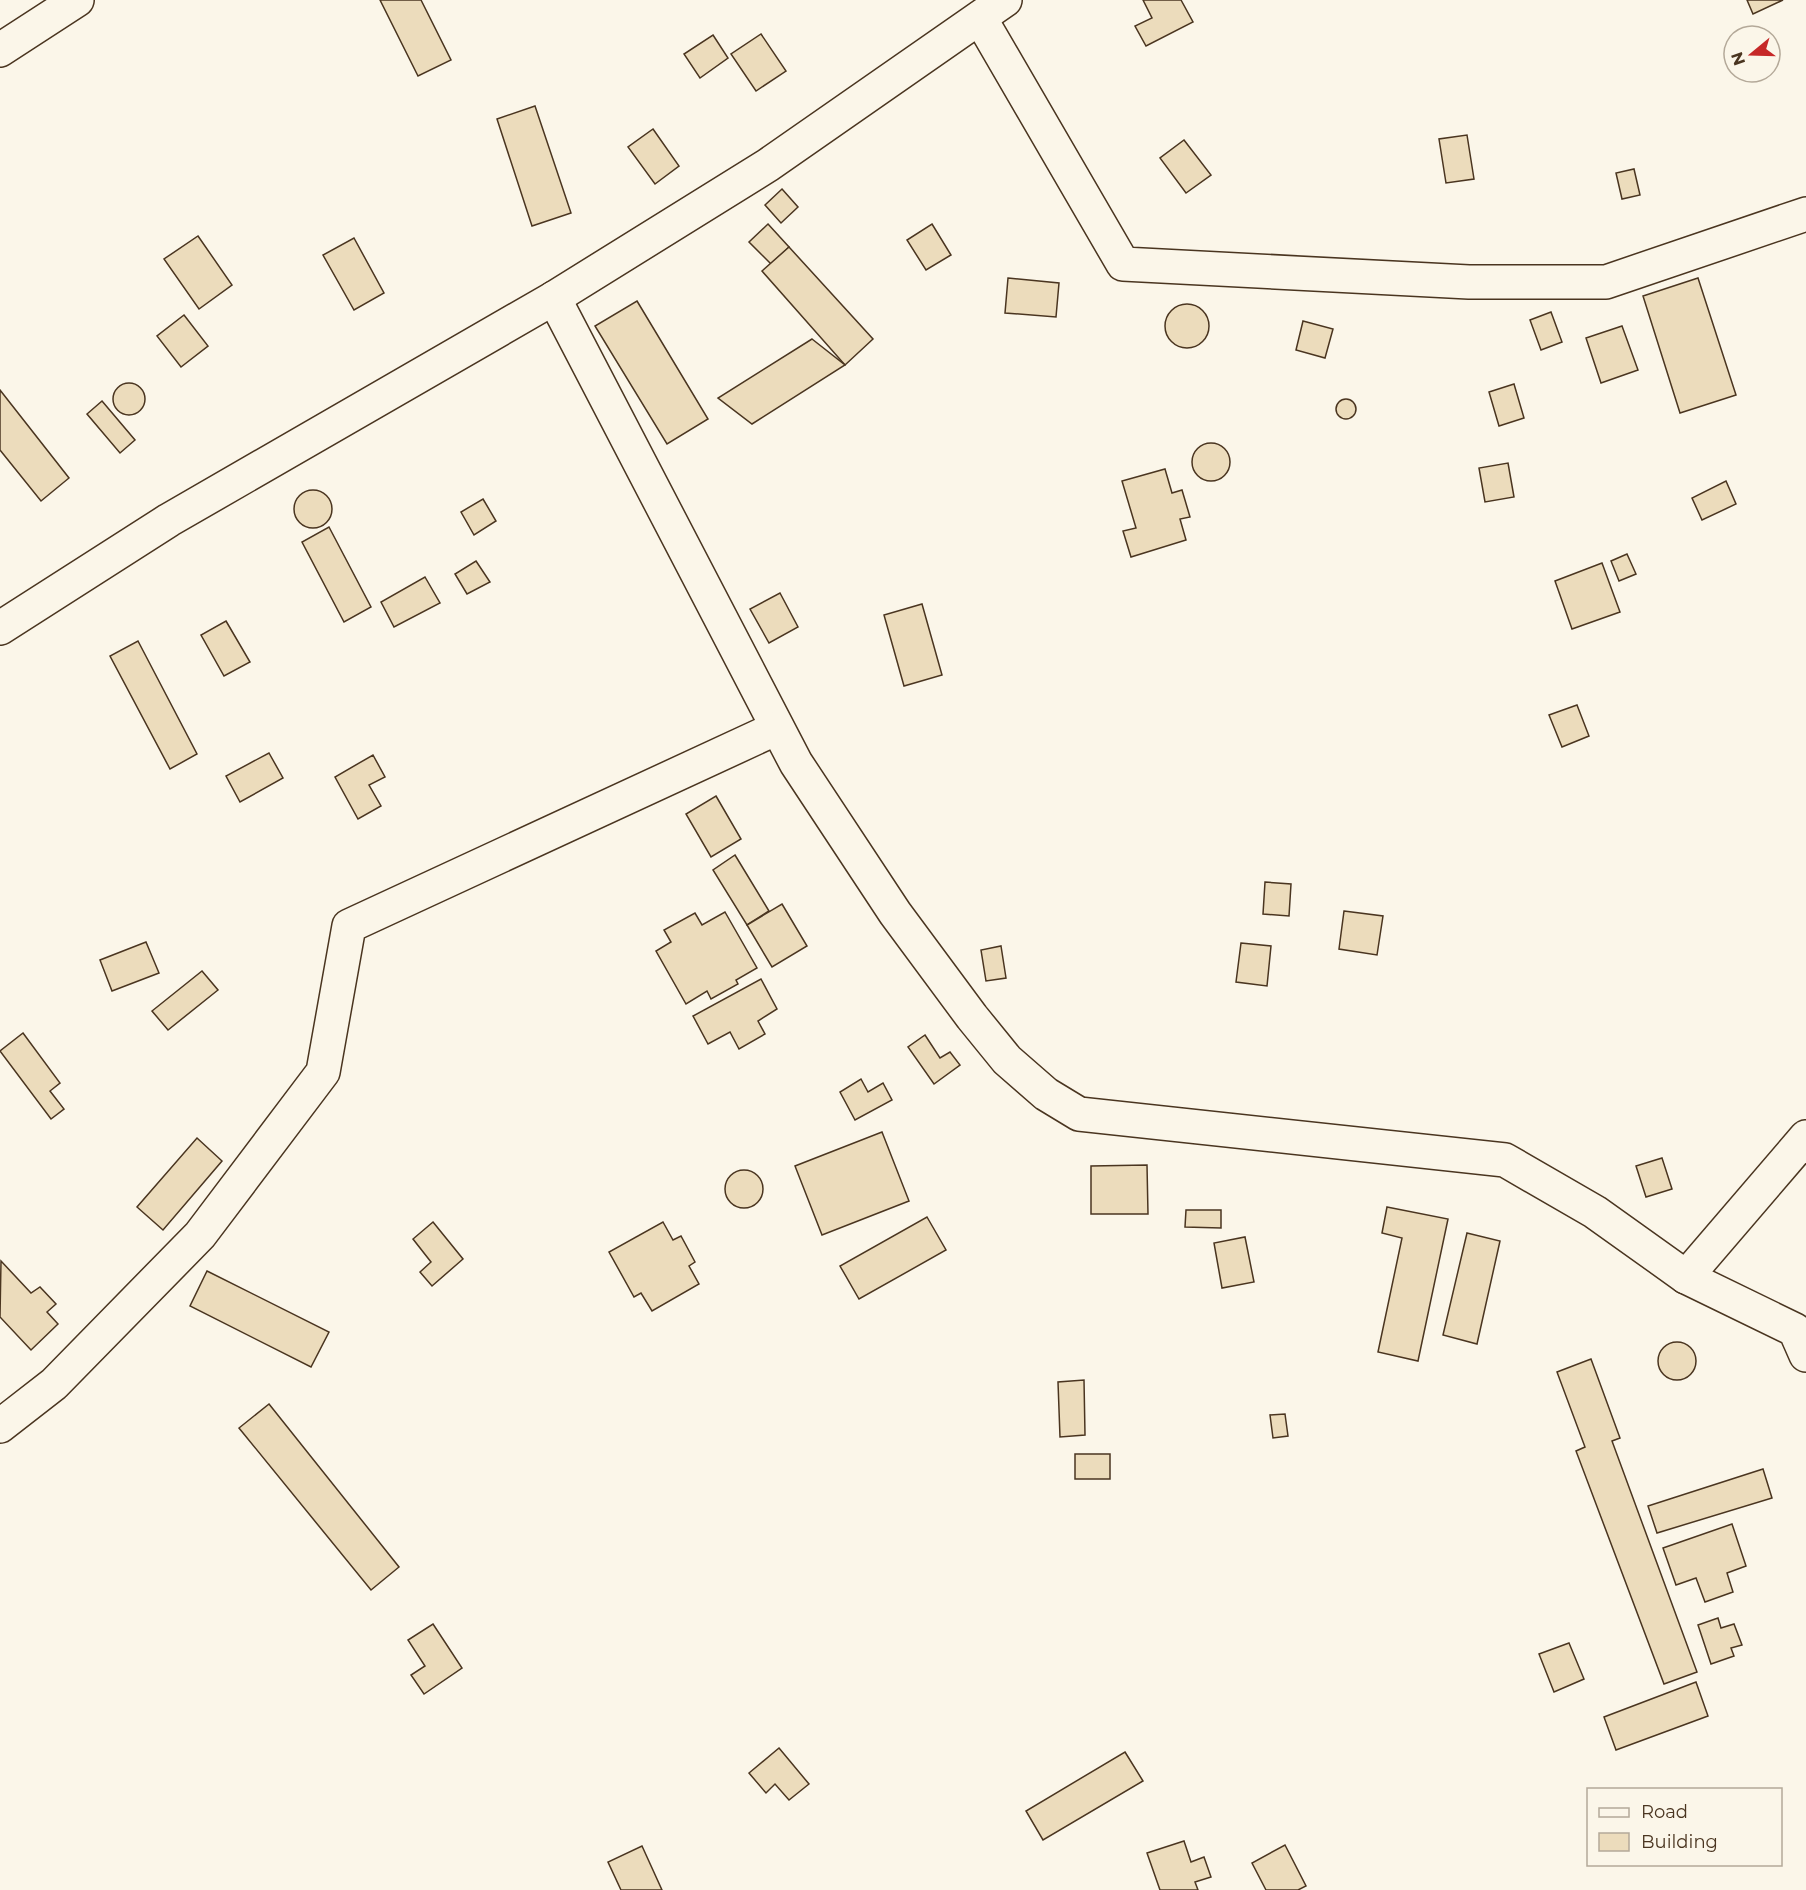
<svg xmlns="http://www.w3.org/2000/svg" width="1806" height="1890" font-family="Montserrat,sans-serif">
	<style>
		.building { fill: #ecdcbc; stroke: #4a3520; stroke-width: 1.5 }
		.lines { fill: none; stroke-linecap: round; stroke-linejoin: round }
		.minor-casing { stroke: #4a3520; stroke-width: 36 }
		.minor { stroke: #fbf6e9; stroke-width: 33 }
	</style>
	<rect width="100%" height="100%" fill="#fbf6e9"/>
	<g class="building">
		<path d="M380 0H421L451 60 418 76Z"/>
		<path d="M1143 0H1181L1193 22 1146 46 1135 26 1152 18Z"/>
		<path d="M1747 0H1783L1753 14Z"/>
		<path d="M761 34 786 71 756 91 731 54Z"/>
		<path d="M713 35 728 58 700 78 684 54Z"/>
		<path d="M535 106 571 213 532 226 497 119Z"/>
		<path d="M653 129 679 166 655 184 628 147Z"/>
		<path d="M1467 135 1474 179 1446 183 1439 139Z"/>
		<path d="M1184 140 1211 175 1186 193 1160 158Z"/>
		<path d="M1634 169 1640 195 1622 199 1616 173Z"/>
		<path d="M782 189 798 207 781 223 765 205Z"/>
		<path d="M768 224 789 247 771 264 749 242Z"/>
		<path d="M932 224 951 255 926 270 907 240Z"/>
		<path d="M198 236 232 285 199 309 164 259Z"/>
		<path d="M354 238 384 293 354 310 323 255Z"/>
		<path d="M789 247 873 339 845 365 762 271Z"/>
		<path d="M1008 278 1059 283 1056 317 1005 313Z"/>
		<path d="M1698 278 1736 395 1680 413 1643 296Z"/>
		<path d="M637 301 708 419 667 444 595 326Z"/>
		<circle cx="1187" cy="326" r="22"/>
		<path d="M1551 312 1562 342 1541 350 1530 320Z"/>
		<path d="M184 315 208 346 181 367 157 336Z"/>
		<path d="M1303 321 1333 329 1325 358 1296 350Z"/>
		<path d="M1622 326 1638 370 1601 383 1586 338Z"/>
		<path d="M812 339 845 365 752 424 718 398Z"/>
		<circle cx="129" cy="399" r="16"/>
		<path d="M1514 384 1524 418 1499 426 1489 392Z"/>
		<path d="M0 390 69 478 41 501 0 450Z"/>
		<circle cx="1346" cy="409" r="10"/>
		<path d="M102 401 135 440 120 453 87 414Z"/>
		<circle cx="1211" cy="462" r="19"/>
		<path d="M1508 463 1514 497 1485 502 1479 468Z"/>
		<path d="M1165 469 1172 493 1182 490 1190 517 1180 519 1186 540 1131 557 1123 531 1136 528 1122 481Z"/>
		<path d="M1726 481 1736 504 1702 520 1692 498Z"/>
		<circle cx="313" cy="509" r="19"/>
		<path d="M483 499 496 521 474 535 461 512Z"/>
		<path d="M329 527 371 607 344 622 302 542Z"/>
		<path d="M1627 554 1636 574 1619 581 1611 561Z"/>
		<path d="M476 561 490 582 467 594 455 574Z"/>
		<path d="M1602 563 1620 612 1572 629 1555 581Z"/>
		<path d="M425 577 440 603 394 627 381 602Z"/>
		<path d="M780 593 798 627 769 643 750 609Z"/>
		<path d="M922 604 942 675 904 686 884 615Z"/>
		<path d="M226 621 250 662 224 676 201 635Z"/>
		<path d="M138 641 197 754 170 769 110 656Z"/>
		<path d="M1577 705 1589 736 1562 747 1549 715Z"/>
		<path d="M269 753 283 778 240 802 226 776Z"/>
		<path d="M373 755 385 777 369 785 381 806 358 819 335 777Z"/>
		<path d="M716 796 741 839 711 857 686 814Z"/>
		<path d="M735 855 769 911 747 925 713 870Z"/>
		<path d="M1265 882 1291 884 1289 916 1263 914Z"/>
		<path d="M782 904 807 946 772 967 747 925Z"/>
		<path d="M1344 911 1383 916 1377 955 1339 949Z"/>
		<path d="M725 912 757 968 736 980 738 984 711 999 707 991 686 1004 656 951 671 942 664 930 695 913 702 925Z"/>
		<path d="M146 942 159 973 112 991 100 960Z"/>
		<path d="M1241 943 1271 946 1267 986 1236 982Z"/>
		<path d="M1001 946 1006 978 986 981 981 950Z"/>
		<path d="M202 971 218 990 168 1030 152 1011Z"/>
		<path d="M761 979 777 1009 758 1021 765 1034 739 1049 730 1032 708 1044 693 1016Z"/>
		<path d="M23 1033 60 1083 50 1091 64 1109 51 1119 0 1051Z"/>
		<path d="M925 1035 940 1058 950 1052 960 1065 934 1084 908 1047Z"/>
		<path d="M861 1079 868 1092 883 1083 892 1100 855 1120 840 1092Z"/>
		<path d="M882 1132 909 1201 822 1235 795 1166Z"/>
		<path d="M197 1138 222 1161 163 1230 137 1207Z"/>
		<path d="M1662 1158 1672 1189 1646 1197 1636 1166Z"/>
		<path d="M1147 1165 1148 1214H1091V1166Z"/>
		<circle cx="744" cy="1189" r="19"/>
		<path d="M1387 1207 1448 1219 1418 1361 1378 1352 1402 1238 1382 1233Z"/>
		<path d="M1186 1210H1221V1228L1185 1227Z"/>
		<path d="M927 1217 946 1250 859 1299 840 1266Z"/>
		<path d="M433 1222 463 1259 432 1286 420 1272 431 1262 413 1239Z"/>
		<path d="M663 1222 673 1240 681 1236 695 1262 689 1266 699 1284 652 1311 641 1293 634 1297 609 1252Z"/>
		<path d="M1467 1233 1500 1241 1477 1344 1443 1335Z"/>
		<path d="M1245 1237 1254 1282 1222 1288 1214 1243Z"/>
		<path d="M1 1261 31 1293 40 1287 56 1304 47 1312 58 1324 31 1350 0 1317Z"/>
		<path d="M207 1271 329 1332 311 1367 190 1306Z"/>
		<circle cx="1677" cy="1361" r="19"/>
		<path d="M1591 1359 1620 1438 1612 1441 1697 1672 1664 1684 1576 1451 1585 1447 1557 1372Z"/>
		<path d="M1084 1380 1085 1435 1060 1437 1058 1382Z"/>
		<path d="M269 1404 399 1567 371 1590 239 1428Z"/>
		<path d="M1285 1414 1288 1436 1273 1438 1270 1415Z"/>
		<rect x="1075" y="1454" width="35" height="25"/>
		<path d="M1763 1469 1772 1498 1657 1533 1648 1506Z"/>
		<path d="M1732 1524 1746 1566 1727 1573 1733 1592 1705 1602 1696 1578 1676 1585 1663 1548Z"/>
		<path d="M1718 1618 1721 1628 1734 1624 1742 1645 1731 1648 1734 1656 1711 1664 1698 1625Z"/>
		<path d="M433 1624 462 1668 424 1694 411 1675 425 1666 408 1640Z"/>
		<path d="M1569 1643 1584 1679 1554 1692 1539 1654Z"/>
		<path d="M1696 1682 1708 1716 1616 1750 1604 1717Z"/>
		<path d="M779 1748 809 1784 789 1800 775 1784 766 1793 749 1773Z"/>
		<path d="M1125 1752 1143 1781 1043 1840 1026 1811Z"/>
		<path d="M1184 1841 1191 1862 1204 1857 1211 1877 1195 1882 1198 1890H1160L1147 1853Z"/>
		<path d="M1285 1845 1306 1886 1298 1890H1266L1252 1863Z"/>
		<path d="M642 1846 662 1890H621L608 1862Z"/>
	</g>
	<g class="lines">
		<defs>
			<g id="minor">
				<path d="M980 18 1123 264 1469 282H1606L1806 214"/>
				<path d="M0 50 77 0"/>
				<path d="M554 298 796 763 895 913 972 1017 1007 1060 1046 1094 1079 1114 1505 1160 1595 1212 1686 1277 1795 1330 1806 1355"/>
				<path d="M0 628 169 520 554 298 768 165 1005 0"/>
				<path d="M1686 1277 1806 1137"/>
				<path d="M0 1426 54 1384 200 1235 323 1072 349 926 777 728"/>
			</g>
		</defs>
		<use href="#minor" class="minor-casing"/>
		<use href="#minor" class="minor"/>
	</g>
	<rect x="1587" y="1788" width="195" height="78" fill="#fbf6e9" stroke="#b4a999" stroke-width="1.5"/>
	<rect x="1599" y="1808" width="30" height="9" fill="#fbf6e9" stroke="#b4a999" stroke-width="1.5"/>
	<text x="1641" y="1818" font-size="18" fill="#4a3520">Road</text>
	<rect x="1599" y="1833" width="30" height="18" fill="#ecdcbc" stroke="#b4a999" stroke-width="1.5"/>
	<text x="1641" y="1848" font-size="18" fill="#4a3520">Building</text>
	<g transform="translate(1752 54) rotate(251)"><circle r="28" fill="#fbf6e9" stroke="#b4a999" stroke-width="1.5"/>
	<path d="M0-4.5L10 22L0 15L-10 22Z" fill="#c62828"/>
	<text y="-9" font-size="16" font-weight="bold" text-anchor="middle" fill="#4a3520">N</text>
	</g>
</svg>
